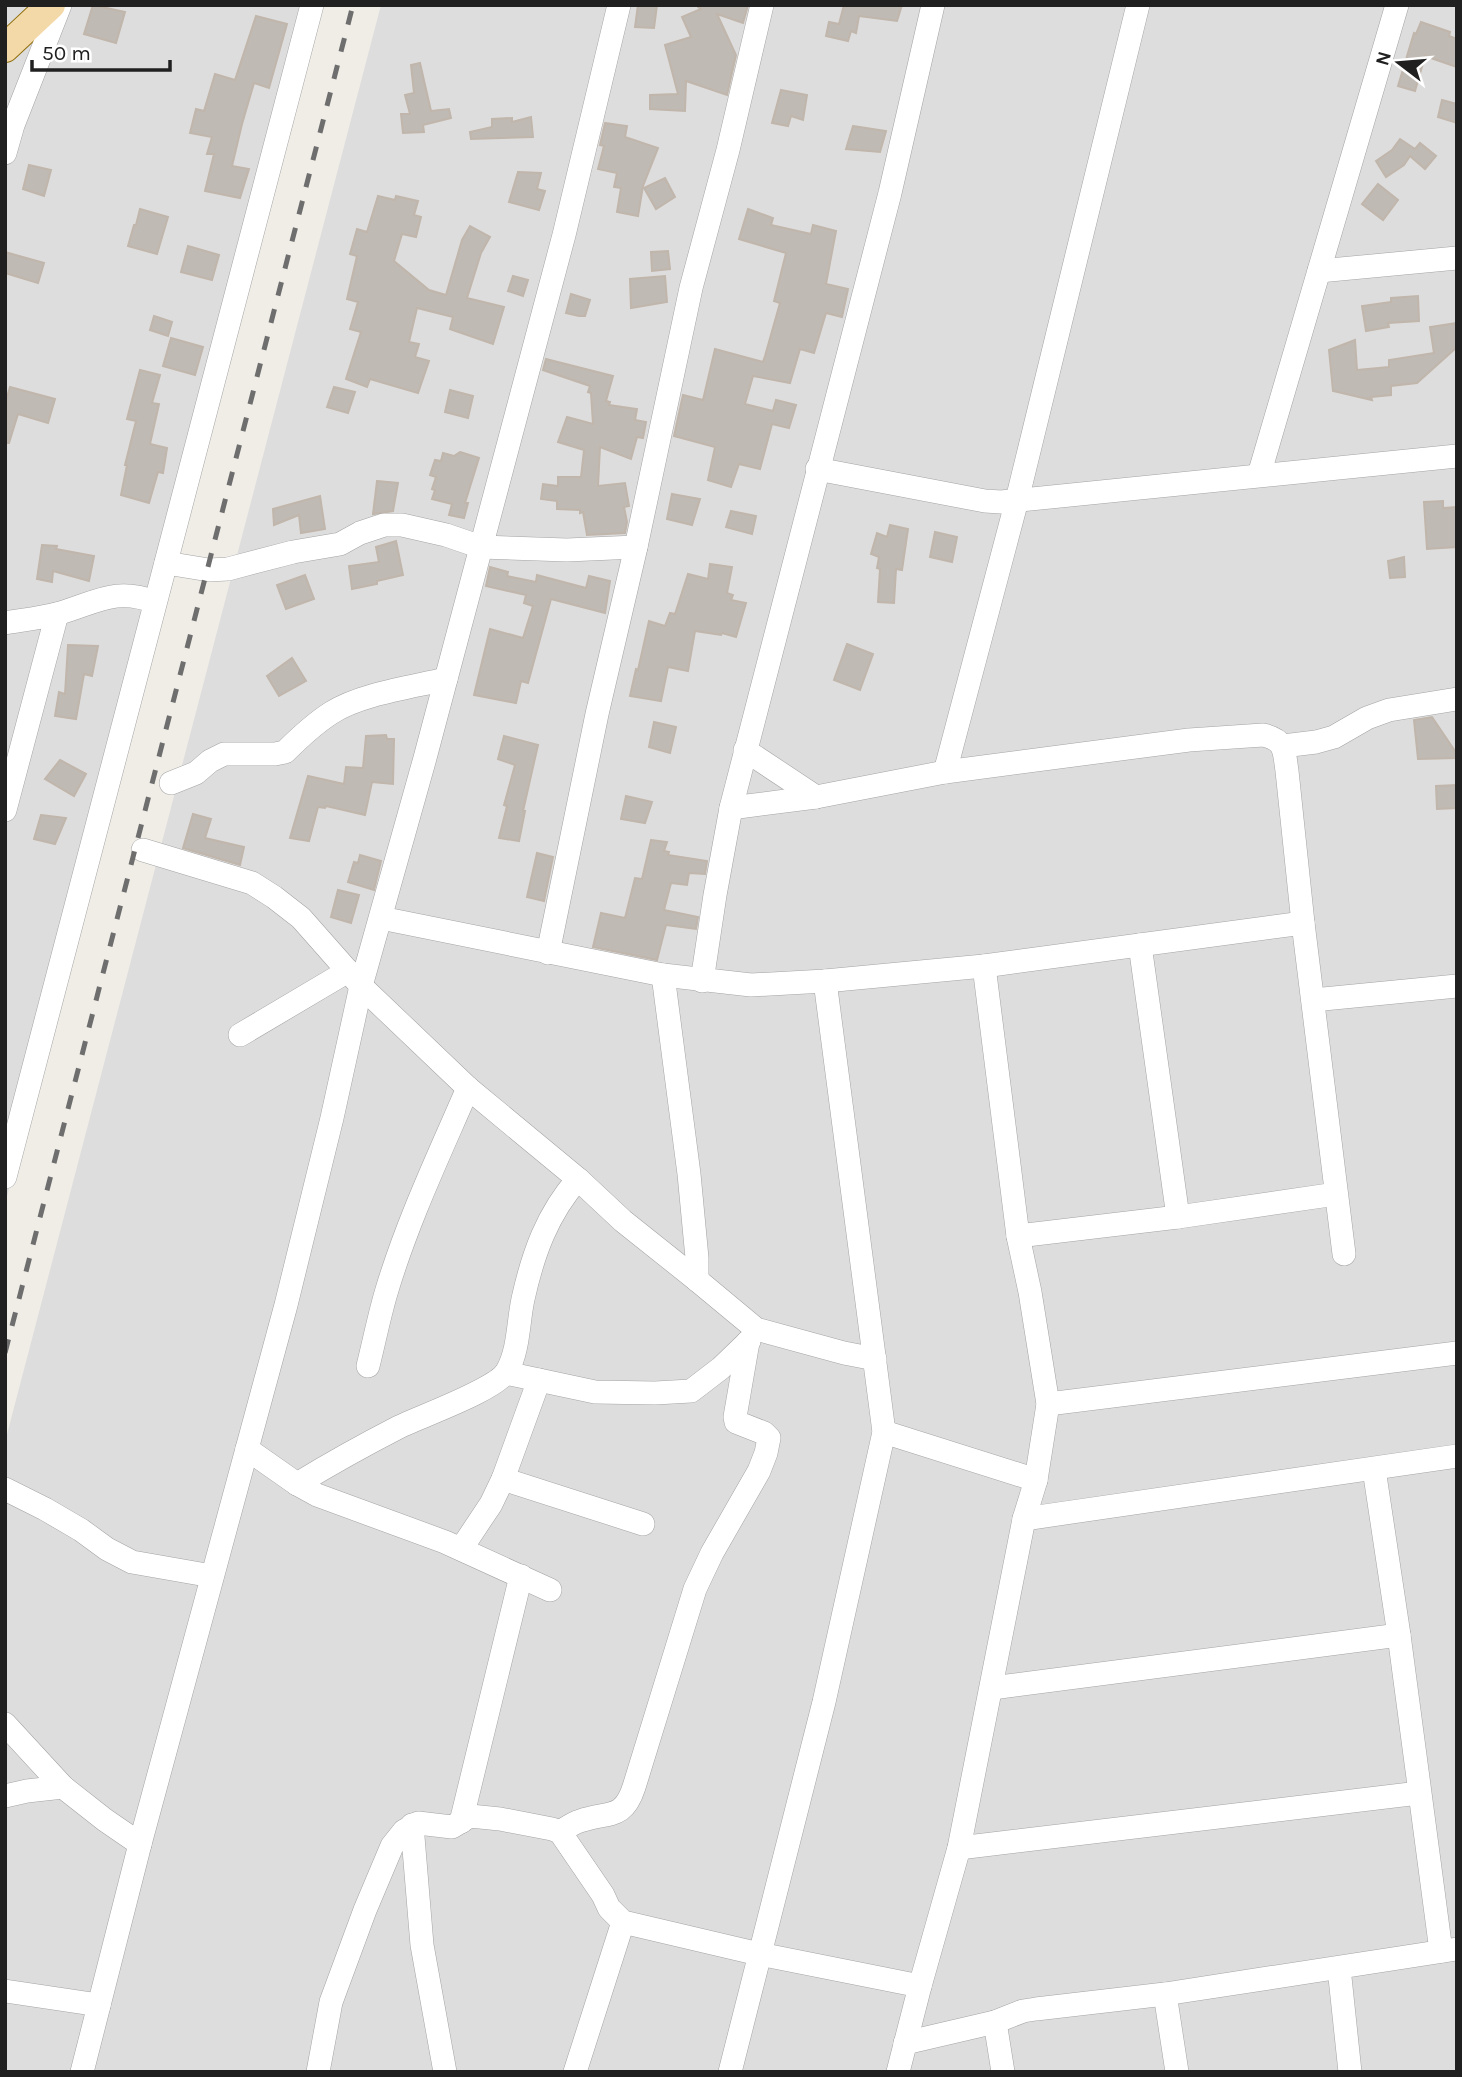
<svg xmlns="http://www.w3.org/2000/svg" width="1462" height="2077" font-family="Karla,sans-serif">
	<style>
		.residential { fill: #dedddd }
		.building { fill: #c0bab4; stroke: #c0b6ab; stroke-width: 2 }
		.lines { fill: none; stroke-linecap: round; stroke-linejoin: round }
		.minor-casing { stroke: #a4a4a4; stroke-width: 24 }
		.major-casing { stroke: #8f6e0d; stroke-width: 30 }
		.minor { stroke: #fff; stroke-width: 23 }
		.major { stroke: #f4d9a8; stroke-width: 28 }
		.rail { stroke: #6e6e6e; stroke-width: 5; stroke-dasharray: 14 14; stroke-linecap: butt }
	</style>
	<rect width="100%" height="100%" fill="#f0ede7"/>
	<g class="residential">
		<path d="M5 5H318L5 1204Z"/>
		<path d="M381 5H1457V2072H5V1442Z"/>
	</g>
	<g class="building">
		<path d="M93 5 125 12 116 43 84 34Z"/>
		<path d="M638 5H657L654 28 635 27Z"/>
		<path d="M698 5H748L743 23 717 14 736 55 727 95 686 81 685 111 650 109V95L678 94 665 45 691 37 682 17 701 9 698 7Z"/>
		<path d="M844 5H902L897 21 859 16 856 33 851 31 848 41 826 36 829 22 839 24Z"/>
		<path d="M256 16 287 24 269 88 254 83 242 124 232 166 249 169 240 198 205 191 214 154H207L212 137 190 133 196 109 204 111 215 74 235 80Z"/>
		<path d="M1421 22 1450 32 1449 36 1457 39V67L1425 56 1415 91 1398 86 1414 33 1416 34Z"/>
		<path d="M420 63 431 111 449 109 451 118 423 125 424 132 403 133 401 114H410L405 95 414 93 411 65Z"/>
		<path d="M781 90 807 95 803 120 791 116 788 126 772 123Z"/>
		<path d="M1442 100 1457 104V123L1438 117Z"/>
		<path d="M531 117 533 137 471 139 470 132 492 127V119L512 118V122Z"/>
		<path d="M605 123 627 126 625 137 658 148 643 186 638 216 617 212 621 188 614 187 617 173 598 169 604 146 600 145Z"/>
		<path d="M853 126 886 131 880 152 846 149Z"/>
		<path d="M1400 139 1415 149 1420 143 1436 156 1425 169 1410 156 1404 165 1386 177 1376 161 1392 150Z"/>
		<path d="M29 165 51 170 44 196 23 189Z"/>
		<path d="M518 172 541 173 537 189 545 191 539 210 509 202Z"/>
		<path d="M665 178 675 197 656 209 644 188Z"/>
		<path d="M1378 184 1398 200 1383 220 1362 204Z"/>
		<path d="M378 196 395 200 396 196 418 201 414 215 421 217 416 237 402 234 394 261 429 290 446 295 462 240 470 226 490 237 481 253 467 298 504 307 493 344 450 329 453 317 417 308 409 342 419 344 415 357 429 361 418 393 370 379 367 387 346 379 361 332 350 329 358 302 347 299 357 256 350 254 357 229 367 232Z"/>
		<path d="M140 209 168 217 157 254 128 246 134 225H136Z"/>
		<path d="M748 209 773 218 771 225 811 234 813 225 836 231 826 284 848 289 842 317 826 313 814 353 800 349 790 383 753 376 745 404 773 411 776 400 796 405 789 428 772 424 760 469 739 464 731 487 708 480 715 447 674 436 683 395 703 400 715 349 763 362 765 356 780 303 774 301 786 253 739 239Z"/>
		<path d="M188 246 219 255 212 280 181 272Z"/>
		<path d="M668 251 670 269 652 271 651 252Z"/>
		<path d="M5 252 44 263 38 283 5 273Z"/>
		<path d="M513 276 528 280 523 296 508 291Z"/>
		<path d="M665 276 667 302 631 308 630 279Z"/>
		<path d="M571 294 590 300 585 316H579L566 313Z"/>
		<path d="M1418 296 1419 321 1388 323 1389 327 1366 331 1362 306 1391 302V298Z"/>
		<path d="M154 316 172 322 168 336 150 330Z"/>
		<path d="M1457 323V347L1417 383 1391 386V395L1371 397 1372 400 1333 391 1329 350 1355 340 1357 370 1389 367V360L1434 353 1430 327Z"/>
		<path d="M171 338 203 347 195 375 163 366Z"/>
		<path d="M546 359 613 376 606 401 610 402 609 405 637 409 635 420 646 422 643 438 637 437 631 459 600 447 598 486 625 483 629 506 624 507 627 522 625 533 587 535 583 512 580 513V510L557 509V501L541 499 543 484 558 486V477H581L584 450 558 442 567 417 593 424 591 393 588 392 590 386 543 370Z"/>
		<path d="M140 370 160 375 152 403 159 404 150 444 167 448 163 473 158 472 149 503 121 495 127 465H125L136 421 127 419Z"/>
		<path d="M10 387 55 399 48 423 18 414 9 443H5V404Z"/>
		<path d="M334 387 355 392 348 413 327 407Z"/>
		<path d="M450 390 473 396 468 418 445 412Z"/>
		<path d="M460 452 479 458 465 503H468L464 518 449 515 452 504 432 499 435 490 432 489 436 477 430 475 435 460 441 461 443 453 454 456Z"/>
		<path d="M377 481 398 483 393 511 373 514Z"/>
		<path d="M672 494 700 499 692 525 667 519Z"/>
		<path d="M320 496 325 529 301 533 299 515 274 525 273 509Z"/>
		<path d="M1443 501V508L1457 507V547L1427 549 1424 502Z"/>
		<path d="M731 511 756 516 752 534 726 527Z"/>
		<path d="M890 525 908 529 902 570 896 569 894 603 878 602 880 569 877 568 879 557 871 554 877 533 887 537Z"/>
		<path d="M935 532 957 537 952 562 930 557Z"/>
		<path d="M396 541 403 575 377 581V584L352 589 349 566 379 562 376 547Z"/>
		<path d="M42 545 57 546 56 549 94 556 89 581 53 571 52 582 37 579Z"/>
		<path d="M1404 557 1405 577 1390 578 1388 561Z"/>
		<path d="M710 564 732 567 727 593 733 595 731 600 746 603 736 637 722 633 721 635 695 631 688 671 668 667 661 701 630 696 636 669 638 670 649 621 665 626 670 613 675 614 688 574 708 579Z"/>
		<path d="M490 567 508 572 507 576 536 582 537 575 586 588 589 576 610 581 605 613 551 599 528 683 521 681 516 703 474 695 490 629 523 638 533 606 524 603 526 595 486 586Z"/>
		<path d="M305 575 314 599 286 609 277 585Z"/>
		<path d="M847 644 873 654 860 690 834 680Z"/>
		<path d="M68 645 98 646 92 676 84 674 76 719 55 716 59 692 65 694Z"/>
		<path d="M292 658 306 681 279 696 267 676Z"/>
		<path d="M1432 717 1457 754V758L1418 759 1414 720Z"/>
		<path d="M654 722 676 727 670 753 649 747Z"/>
		<path d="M386 735 387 739H394L393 784 372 782 365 815 326 806 325 808 318 807 309 841 290 838 308 776 344 784 346 767 363 768 366 736Z"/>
		<path d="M504 736 538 745 523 811H525L519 841 499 838 507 806 504 805 515 765 498 759Z"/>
		<path d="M60 760 86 774 74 796 45 779Z"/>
		<path d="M1457 785V808L1437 809 1436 786Z"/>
		<path d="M626 796 652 802 645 823 621 819Z"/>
		<path d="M193 814 211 819 205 838 244 847 240 865 183 848Z"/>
		<path d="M41 815 66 818 55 844 34 839Z"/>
		<path d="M651 840 667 842 664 851 669 852 668 855 707 861 705 874 689 873 687 885 671 883 664 910 698 917 696 929 666 925 657 960 593 947 601 913 625 918 635 878 642 879Z"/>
		<path d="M537 853 553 857 544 901 527 897Z"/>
		<path d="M360 855 381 861 374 890 348 882 354 862 358 863Z"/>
		<path d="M338 890 359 895 351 923 331 917Z"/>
	</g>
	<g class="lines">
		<defs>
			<g id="minor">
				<path d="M5 153 13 125 60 5"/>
				<path d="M1319 271 1457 258"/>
				<path d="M817 469 985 501 1001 502 1457 456"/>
				<path d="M1259 475 1397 5"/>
				<path d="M166 563 209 570 228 569 293 552 340 544 360 533 384 525H402L446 535 481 547 567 550 636 547"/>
				<path d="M5 623C23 620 42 618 60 613 97 602 116 587 155 602"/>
				<path d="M1283 746 1316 742 1334 737 1367 718 1389 710 1457 699"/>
				<path d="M745 750 816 797"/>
				<path d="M945 772 1017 500 1138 5"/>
				<path d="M171 783 196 773 210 761 224 754H275L285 752C299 738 314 724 331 713 360 694 412 687 446 679"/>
				<path d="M731 808 816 797 945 772 1189 740 1263 735C1286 740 1284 751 1287 771L1303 923 1344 1254"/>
				<path d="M5 810 57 614"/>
				<path d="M143 850 252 883 274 897 301 918 361 986 468 1088 578 1179 623 1221 697 1280 756 1329 844 1353 875 1359"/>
				<path d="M381 918 663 975 751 985 825 981 984 966 1303 923"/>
				<path d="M1140 945 1178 1217"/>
				<path d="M548 953 597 714 636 547 691 288 728 150 762 5"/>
				<path d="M663 975 689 1174 697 1258V1280"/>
				<path d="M702 981 715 895 731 808 890 193 933 5"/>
				<path d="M1313 1000 1457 986"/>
				<path d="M240 1035 348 971"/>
				<path d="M5 1177 312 5"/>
				<path d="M1018 1236 1178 1217 1336 1194"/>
				<path d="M368 1366C374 1342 379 1317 386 1293 407 1222 439 1155 468 1088"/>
				<path d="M506 1373 595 1392 655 1393 691 1391 721 1368 749 1341"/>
				<path d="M1048 1404 1457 1353"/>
				<path d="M884 1432 1036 1480"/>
				<path d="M247 1449 297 1484 317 1495 445 1542 550 1590"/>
				<path d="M1374 1469 1399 1635 1441 1951"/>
				<path d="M503 1479 643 1524"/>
				<path d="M297 1484C330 1464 364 1445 399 1427 421 1416 496 1390 507 1371 519 1350 518 1322 523 1299 533 1254 547 1214 578 1179"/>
				<path d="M5 1489 45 1509 81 1530 107 1549 132 1562 212 1576"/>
				<path d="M1024 1519 1457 1456"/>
				<path d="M461 1549 491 1504 503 1479 539 1380"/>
				<path d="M992 1688 1399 1635"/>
				<path d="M5 1724 63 1787 105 1820 140 1844"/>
				<path d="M5 1796 27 1791 63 1787"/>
				<path d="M461 1822 521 1576"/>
				<path d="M412 1825 422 1945 445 2072"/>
				<path d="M560 1832C566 1828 573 1823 580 1821 608 1811 623 1821 634 1787L695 1589 712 1553 759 1471 766 1453 769 1438 764 1433 736 1422 735 1417 748 1342"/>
				<path d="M959 1848 1419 1793"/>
				<path d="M1339 1968 1350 2072"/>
				<path d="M5 1991 99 2005"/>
				<path d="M1165 1994 1177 2072"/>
				<path d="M995 2022 1003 2072"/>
				<path d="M905 2043 995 2022 1023 2011 1036 2009 1165 1994 1457 1949"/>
				<path d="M82 2072 140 1844 286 1305 332 1118 361 986 425 758 564 235 619 5"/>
				<path d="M318 2072 331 2002 365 1910 392 1846 404 1831 418 1823 452 1827 470 1816 500 1819 552 1829 560 1832 603 1895 609 1908 623 1922 759 1954 920 1986"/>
				<path d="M575 2072 623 1922"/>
				<path d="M730 2072 824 1702 884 1432 825 981"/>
				<path d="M898 2072 920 1986 959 1848 1024 1519 1036 1480 1048 1404 1030 1292 1018 1236 984 966"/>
			</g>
			<path id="major" d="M5 48 51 5"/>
		</defs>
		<use href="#minor" class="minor-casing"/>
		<use href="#major" class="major-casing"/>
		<use href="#minor" class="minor"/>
		<use href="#major" class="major"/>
		<path class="rail" d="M5 1353 353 5"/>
	</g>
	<rect width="1462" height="2077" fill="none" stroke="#202020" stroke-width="14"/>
	<g transform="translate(1399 63) rotate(286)" stroke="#ffffff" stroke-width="5" paint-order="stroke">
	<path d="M0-5L12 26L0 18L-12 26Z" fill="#202020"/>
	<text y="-10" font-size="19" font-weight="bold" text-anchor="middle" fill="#202020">N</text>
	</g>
	<path d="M32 60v10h138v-10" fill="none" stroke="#202020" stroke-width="3.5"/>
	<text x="42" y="60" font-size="21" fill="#202020" stroke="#ffffff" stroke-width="5" paint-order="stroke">50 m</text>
</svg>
